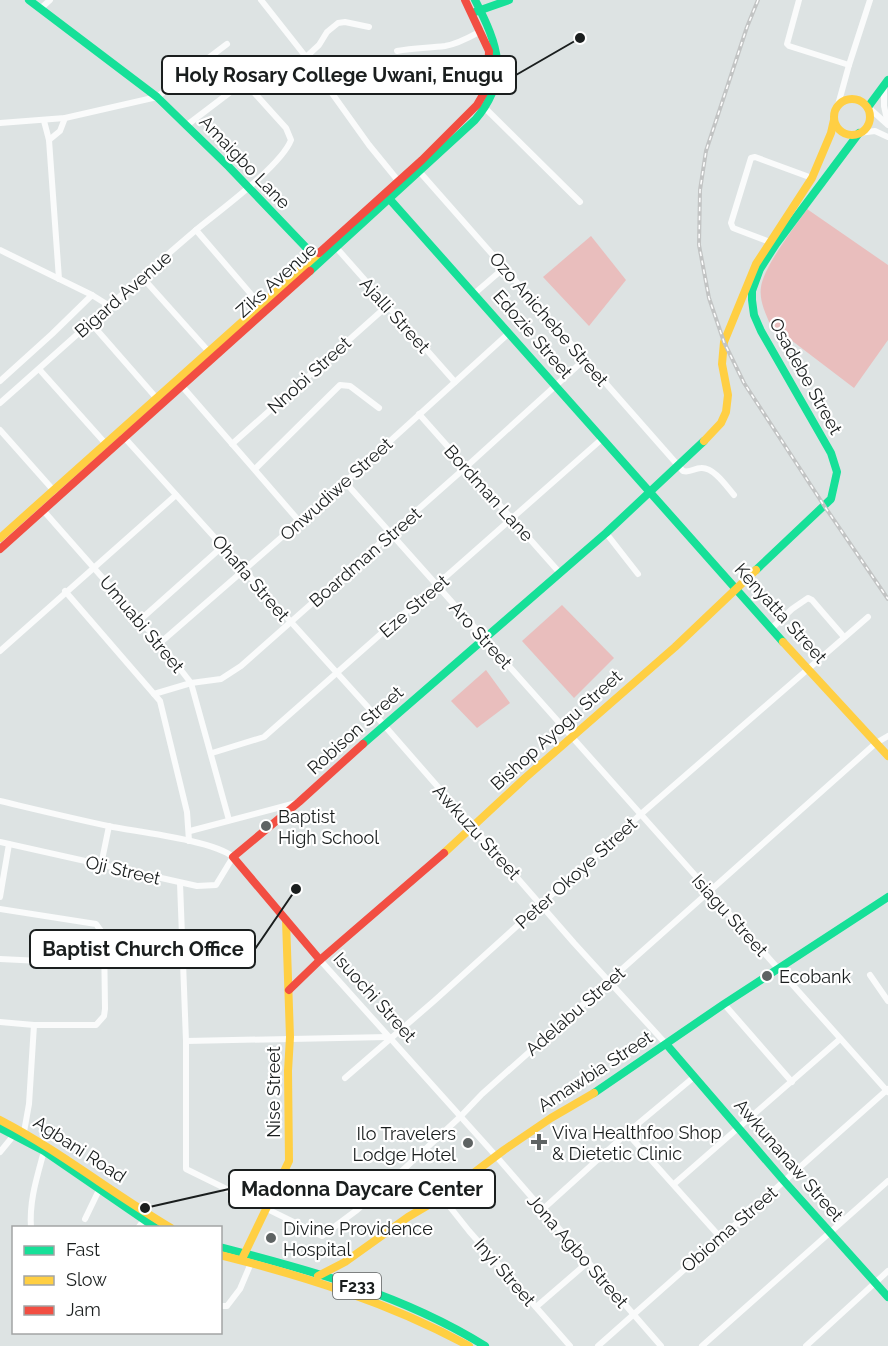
<svg xmlns="http://www.w3.org/2000/svg" width="888" height="1346" font-family="Raleway,sans-serif">
	<style>
		.green { fill: #e9bebd }
		.lines { fill: none; stroke-linecap: round; stroke-linejoin: round }
		.street { stroke: #fafbfb; stroke-width: 6 }
		.fast { stroke: #16e098; stroke-width: 8 }
		.slow { stroke: #ffcf43; stroke-width: 8 }
		.jam { stroke: #f24e42; stroke-width: 8 }
		.rail-casing { stroke: #c2c4c4; stroke-width: 4 }
		.rail { stroke: #fff; stroke-width: 1.5; stroke-dasharray: 4.5; stroke-linecap: butt }
		.poi-dot { fill: #5e6363; stroke: #fff; stroke-width: 2 }
		.labels { text-anchor: middle; dominant-baseline: central; stroke-width: 4.5; stroke-linejoin: round; paint-order: stroke }
		.shield { fill: #fff; stroke: #5f6262; stroke-width: 1.5 }
		.shield-label { font-size: 16px; font-weight: bold; fill: #1a1e1e }
		.street-label { font-size: 18px; fill: #1a1e1e; stroke: #fff }
		.poi-label { font-size: 18px; fill: #1a1e1e; stroke: #fff; text-anchor: start }
		.leader { fill: none; stroke: #1a1e1e; stroke-width: 2 }
		.callout-dot { fill: #1a1e1e; stroke: #fff; stroke-width: 2 }
		.callout { fill: #fff; stroke: #1a1e1e; stroke-width: 2 }
		.callout-label { font-size: 20px; text-anchor: middle; font-weight: bold; fill: #1a1e1e }
	</style>
	<rect width="100%" height="100%" fill="#dde3e3"/>
	<g class="green">
		<path d="M807 209 888 265V340L854 388 770 324C765 312 759 300 761 287 764 266 794 228 807 209Z"/>
		<path d="M591 236 626 280 589 326 543 277Z"/>
		<path d="M562 605 614 658 574 698 522 641Z"/>
		<path d="M486 670 510 703 477 728 451 701Z"/>
	</g>
	<g class="lines">
		<g class="street">
			<path d="M261 0 306 57 369 145 400 183"/>
			<path d="M799 0 787 44 789 46 849 65"/>
			<path d="M40 9 50 0"/>
			<path d="M397 51C413 48 429 48 445 46 458 44 470 37 481 31"/>
			<path d="M306 57 319 45 327 32 338 23 345 22 369 27"/>
			<path d="M884 86V106L888 124"/>
			<path d="M838 105 849 65 870 0"/>
			<path d="M868 107 888 125"/>
			<path d="M485 108 580 202"/>
			<path d="M44 121 49 140 59 279"/>
			<path d="M0 123 65 118 157 97 227 44"/>
			<path d="M859 133 875 131 888 137"/>
			<path d="M49 140 60 131 65 118"/>
			<path d="M418 170 683 471C691 473 694 468 701 468 714 467 727 487 734 495"/>
			<path d="M196 230 262 307"/>
			<path d="M770 242 733 228 731 223 751 158 755 157 812 178"/>
			<path d="M334 245 455 382"/>
			<path d="M0 250 92 295"/>
			<path d="M142 277 210 353"/>
			<path d="M475 293 504 268"/>
			<path d="M90 322 159 401"/>
			<path d="M39 369 105 443"/>
			<path d="M0 381 52 334 92 295 108 305"/>
			<path d="M181 385 299 521"/>
			<path d="M0 403C66 345 129 287 196 230 219 211 281 166 291 140L286 128 249 87 243 85 237 87 187 125"/>
			<path d="M419 414 559 572"/>
			<path d="M0 430 55 492"/>
			<path d="M123 436 384 725 574 943 667 1045"/>
			<path d="M232 444 387 306"/>
			<path d="M255 469 340 385 350 386 379 408"/>
			<path d="M345 482 888 1092"/>
			<path d="M42 509 160 643 191 683 229 820"/>
			<path d="M606 533 638 574"/>
			<path d="M65 591 160 701 187 812 189 841"/>
			<path d="M140 620 223 546"/>
			<path d="M772 628 792 609 808 598 812 600 844 637"/>
			<path d="M160 643 345 482 509 333"/>
			<path d="M0 651 176 495"/>
			<path d="M154 694 191 683 221 679 241 666 466 467 585 359"/>
			<path d="M212 753 264 737 603 438"/>
			<path d="M0 801C38 810 75 819 113 827 140 832 215 841 233 857L216 885 197 886 0 842"/>
			<path d="M190 831 296 803"/>
			<path d="M101 865 109 826"/>
			<path d="M180 883 186 1041V1169L322 1236 357 1210 405 1168 460 1117 482 1094 590 998 611 982 621 970 876 743 888 736"/>
			<path d="M0 897 9 844"/>
			<path d="M0 909 96 924 104 935 105 1009 104 1016 96 1025H34L0 1022"/>
			<path d="M0 959 103 964"/>
			<path d="M320 960 496 1156 661 1346"/>
			<path d="M870 975 888 1001"/>
			<path d="M724 1004 792 1082"/>
			<path d="M186 1041 388 1037"/>
			<path d="M345 1078 434 1001 641 814 868 617"/>
			<path d="M24 1132 29 1104 34 1025"/>
			<path d="M627 1133 720 1237"/>
			<path d="M0 1152 14 1135"/>
			<path d="M674 1184 840 1039"/>
			<path d="M442 1197 469 1231 570 1346"/>
			<path d="M542 1210 627 1133 694 1077"/>
			<path d="M85 1219 99 1190"/>
			<path d="M31 1228C29 1201 37 1177 44 1151"/>
			<path d="M138 1228 144 1220"/>
			<path d="M220 1306H227L240 1289 251 1263"/>
			<path d="M536 1307 587 1263"/>
			<path d="M598 1346 888 1089"/>
			<path d="M702 1346 888 1181"/>
			<path d="M806 1346 888 1271"/>
		</g>
		<g class="fast">
			<path d="M29 0 157 97 229 167 318 260"/>
			<path d="M475 12 509 0"/>
			<path d="M868 107 888 80"/>
			<path d="M385 194 783 642"/>
			<path d="M310 271 475 120C511 78 498 45 475 0"/>
			<path d="M756 570 831 499 837 472 831 453 761 331 754 315 752 300V291L760 269 776 244 859 133"/>
			<path d="M363 744 606 533 704 441"/>
			<path d="M667 1045 784 1181 888 1297"/>
			<path d="M594 1093 724 1004 888 897"/>
			<path d="M0 1128 44 1151 156 1228"/>
			<path d="M220 1247C313 1271 403 1295 485 1346"/>
		</g>
		<g class="slow">
			<circle cx="852" cy="117" r="18"/>
			<path d="M704 441 721 423 726 412 728 395 722 364 724 342 756 264 812 178 831 133 834 120"/>
			<path d="M0 538 319 253"/>
			<path d="M783 642 888 756"/>
			<path d="M444 853 525 778 675 647 756 570"/>
			<path d="M0 1120C60 1151 113 1194 171 1228"/>
			<path d="M220 1255C307 1277 390 1303 469 1346"/>
			<path d="M242 1259 289 1161 288 1071 290 1037 286 920"/>
			<path d="M318 1276 345 1262 408 1217 442 1197 504 1150 551 1118 594 1093"/>
		</g>
		<g class="jam">
			<path d="M319 253 422 160 477 105 484 93 488 78 489 51 465 0"/>
			<path d="M0 549 310 271"/>
			<path d="M320 960 233 857 299 802 363 744"/>
			<path d="M289 990 320 960 444 853"/>
		</g>
		<defs>
			<path id="rail" d="M758 0 747 27 706 151 700 190 699 245 709 298 724 342 744 383 825 507 888 599"/>
		</defs>
		<use href="#rail" class="rail-casing"/>
		<use href="#rail" class="rail"/>
	</g>
	<g class="poi-dot">
		<circle cx="266" cy="826" r="6"/>
		<circle cx="767" cy="976" r="6"/>
		<path d="M536 1133h6v6h6v6h-6v6h-6v-6h-6v-6h6z"/>
		<circle cx="468" cy="1143" r="6"/>
		<circle cx="271" cy="1238" r="6"/>
	</g>
	<g class="labels">
		<rect class="shield" x="333" y="1273" width="48" height="26" rx="4.5"/>
		<g class="shield-label">
			<text x="357" y="1286">F233</text>
		</g>
		<g class="street-label">
			<text transform="translate(245 162) rotate(46)">Amaigbo Lane</text>
			<text transform="translate(276 280) rotate(-42)">Ziks Avenue</text>
			<text transform="translate(123 294) rotate(-41)">Bigard Avenue</text>
			<text transform="translate(395 315) rotate(48)">Ajalli Street</text>
			<text transform="translate(549 319) rotate(49)">Ozo Anichebe Street</text>
			<text transform="translate(533 334) rotate(49)">Edozie Street</text>
			<text transform="translate(309 375) rotate(-42)">Nnobi Street</text>
			<text transform="translate(806 376) rotate(61)">Osadebe Street</text>
			<text transform="translate(336 489) rotate(-42)">Onwudiwe Street</text>
			<text transform="translate(489 493) rotate(48)">Bordman Lane</text>
			<text transform="translate(365 557) rotate(-41)">Boardman Street</text>
			<text transform="translate(251 578) rotate(49)">Ohafia Street</text>
			<text transform="translate(414 606) rotate(-41)">Eze Street</text>
			<text transform="translate(781 613) rotate(48)">Kenyatta Street</text>
			<text transform="translate(142 624) rotate(50)">Umuabi Street</text>
			<text transform="translate(481 635) rotate(48)">Aro Street</text>
			<text transform="translate(355 730) rotate(-42)">Robison Street</text>
			<text transform="translate(556 730) rotate(-42)">Bishop Ayogu Street</text>
			<text transform="translate(477 832) rotate(48)">Awkuzu Street</text>
			<text transform="translate(123 870) rotate(13)">Oji Street</text>
			<text transform="translate(576 873) rotate(-42)">Peter Okoye Street</text>
			<text transform="translate(730 915) rotate(48)">Isiagu Street</text>
			<text transform="translate(375 997) rotate(48)">Isuochi Street</text>
			<text transform="translate(575 1011) rotate(-41)">Adelabu Street</text>
			<text transform="translate(595 1071) rotate(-33)">Amawbia Street</text>
			<text transform="translate(273 1092) rotate(-90)">Nise Street</text>
			<text transform="translate(80 1149) rotate(33)">Agbani Road</text>
			<text transform="translate(789 1160) rotate(49)">Awkunanaw Street</text>
			<text transform="translate(729 1229) rotate(-41)">Obioma Street</text>
			<text transform="translate(578 1251) rotate(49)">Jona Agbo Street</text>
			<text transform="translate(505 1272) rotate(49)">Inyi Street</text>
		</g>
		<g class="poi-label">
			<text x="278" y="816">Baptist<tspan x="278" dy="21">High School</tspan></text>
			<text x="779" y="976">Ecobank</text>
			<text x="552" y="1132">Viva Healthfoo Shop<tspan x="552" dy="21">&amp; Dietetic Clinic</tspan></text>
			<text x="456" y="1133" text-anchor="end">Ilo Travelers<tspan x="456" dy="21">Lodge Hotel</tspan></text>
			<text x="283" y="1228">Divine Providence<tspan x="283" dy="21">Hospital</tspan></text>
		</g>
	</g>
	<path class="leader" d="M580 38L516 75M296 889L255 949M145 1208L229 1189"/>
	<g class="callout-dot">
		<circle cx="580" cy="38" r="6"/>
		<circle cx="296" cy="889" r="6"/>
		<circle cx="145" cy="1208" r="6"/>
	</g>
	<g class="callout">
		<rect x="162" y="56" width="354" height="38" rx="6"/>
		<rect x="30" y="930" width="225" height="38" rx="6"/>
		<rect x="229" y="1170" width="266" height="38" rx="6"/>
	</g>
	<g class="callout-label">
		<text x="339" y="82">Holy Rosary College Uwani, Enugu</text>
		<text x="143" y="956">Baptist Church Office</text>
		<text x="362" y="1196">Madonna Daycare Center</text>
	</g>
	<rect x="12" y="1226" width="210" height="108" fill="#ffffff" stroke="#a3a5a5" stroke-width="1.5"/>
	<rect x="24" y="1246" width="30" height="9" fill="#16e098" stroke="#a3a5a5" stroke-width="1.5"/>
	<text x="66" y="1256" font-size="18" fill="#1a1e1e">Fast</text>
	<rect x="24" y="1276" width="30" height="9" fill="#ffcf43" stroke="#a3a5a5" stroke-width="1.5"/>
	<text x="66" y="1286" font-size="18" fill="#1a1e1e">Slow</text>
	<rect x="24" y="1306" width="30" height="9" fill="#f24e42" stroke="#a3a5a5" stroke-width="1.5"/>
	<text x="66" y="1316" font-size="18" fill="#1a1e1e">Jam</text>
</svg>
